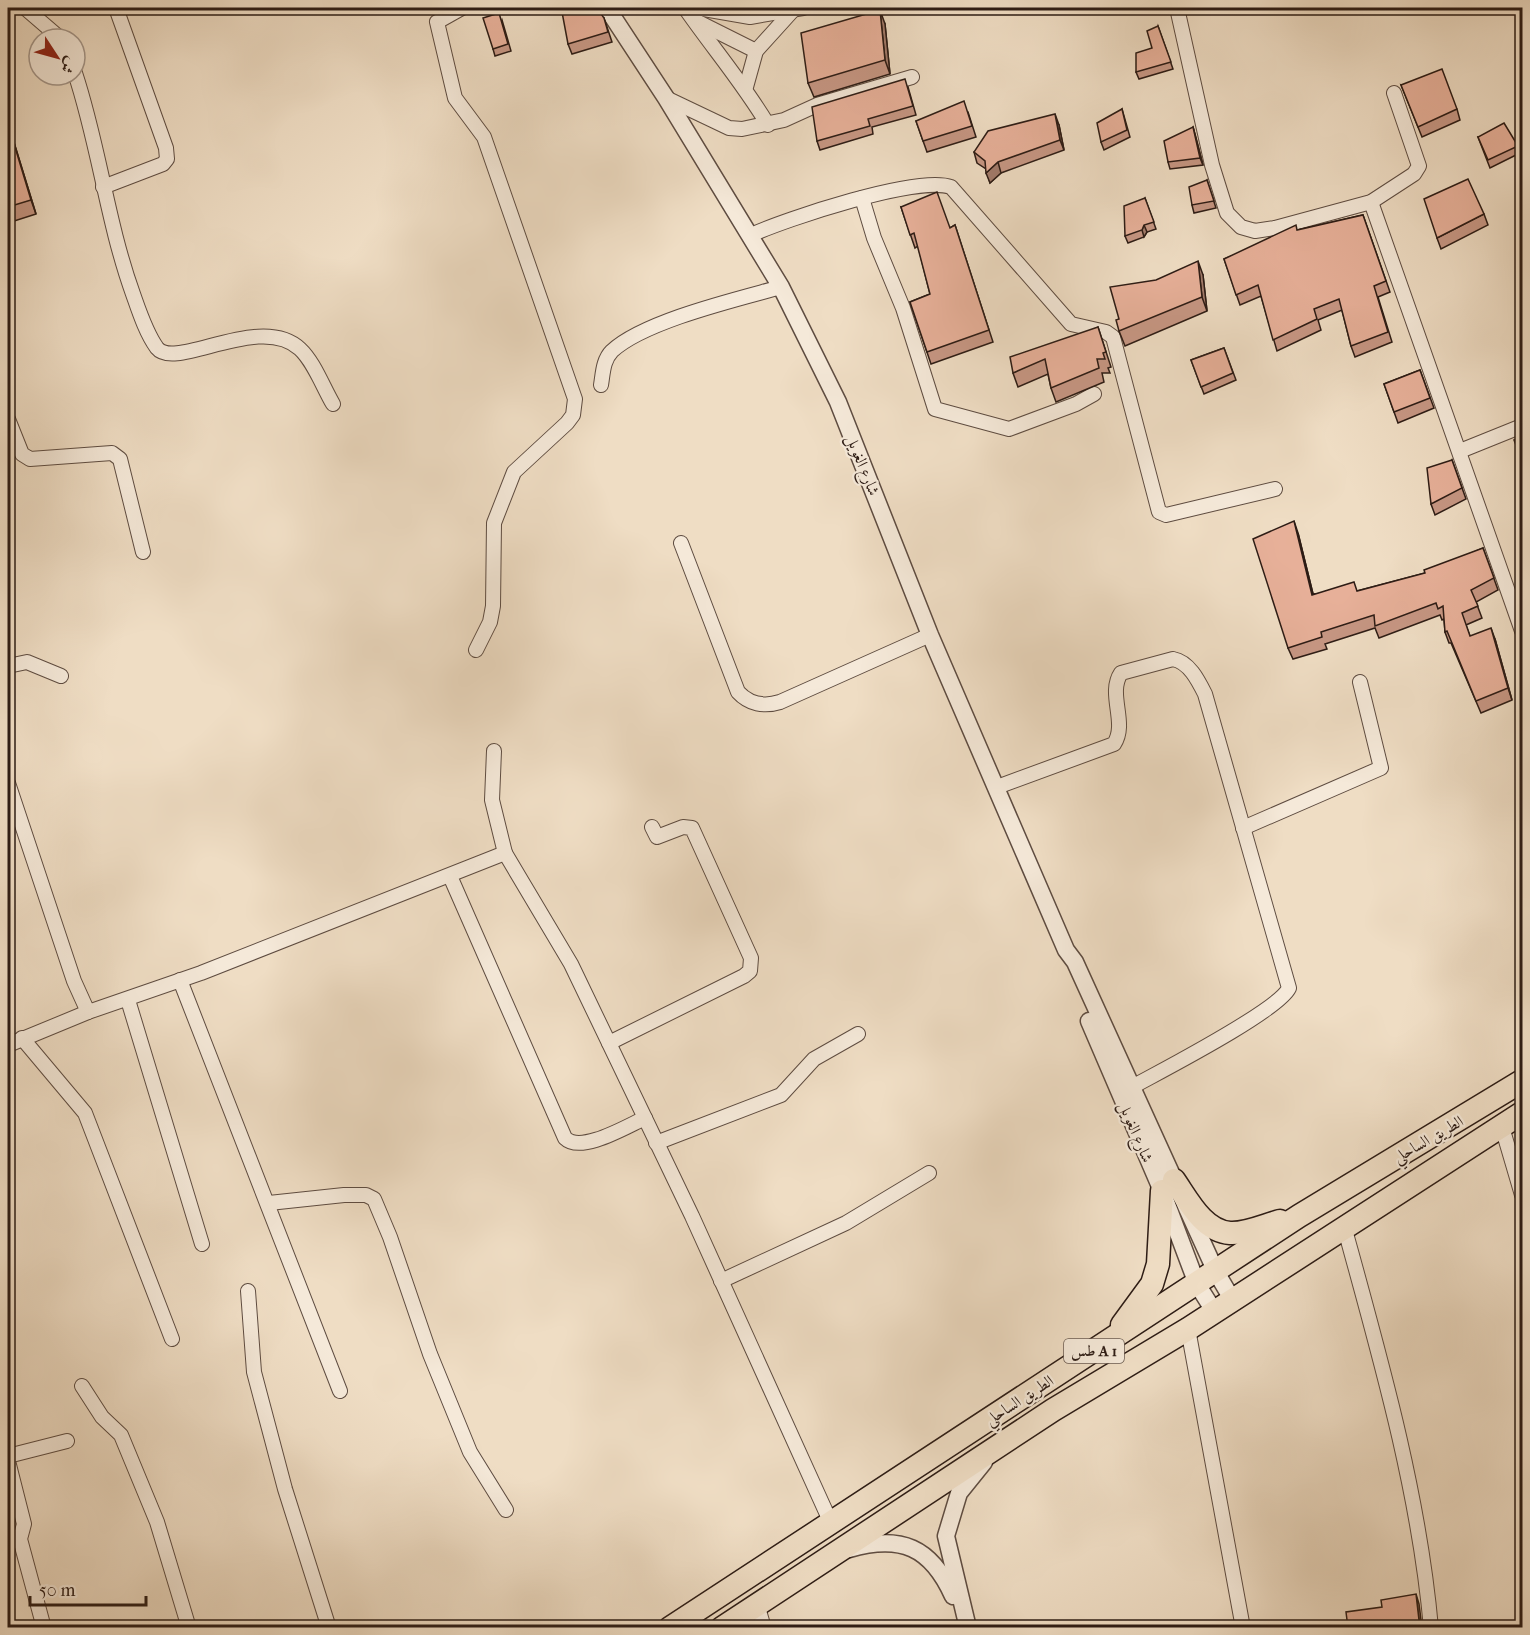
<svg xmlns="http://www.w3.org/2000/svg" width="1530" height="1635" font-family="'IM FELL French Canon',Amiri,serif">
	<style>
		.lines { fill: none; stroke-linecap: round; stroke-linejoin: round }
		.minor-casing { stroke: #5e4c41; stroke-width: 16 }
		.tertiary-casing { stroke: #5e4c41; stroke-width: 19 }
		.trunk-casing { stroke: #2d1c15; stroke-width: 25 }
		.minor { stroke: #f5e9d9; stroke-width: 14 }
		.tertiary { stroke: #f5e9d9; stroke-width: 16 }
		.trunk { stroke: #efddc4; stroke-width: 22 }
		.wall { fill: #c79784; stroke: #2d1c15; stroke-width: 1.5 }
		.shaded-wall { fill: #a27b6b; stroke: #2d1c15; stroke-width: 1.5 }
		.building { fill: #e7b099; stroke: #2d1c15; stroke-width: 1.5 }
		.labels { text-anchor: middle; dominant-baseline: central; stroke-width: 4.5; stroke-linejoin: round; paint-order: stroke }
		.shield { fill: #f5e9d9; stroke: #695a50; stroke-width: 1.5 }
		.shield-label { font-size: 15px; font-weight: bold; fill: #2d1c15 }
		.street-label { font-size: 16px; fill: #2d1c15; stroke: #f5e9d9 }
	</style>
	<rect width="100%" height="100%" fill="#efddc4"/>
	<filter id="stains"><feTurbulence type="fractalNoise" baseFrequency=".00333" numOctaves="4"/><feColorMatrix values="0 0 0 0 .2 0 0 0 0 .09 0 0 0 0 .02 0 0 0 .5 -.17"/></filter>
	<radialGradient id="worn" r=".72"><stop offset=".6" stop-color="#630" stop-opacity="0"/><stop offset="1" stop-color="#630" stop-opacity=".3"/></radialGradient>
	<g class="lines">
		<defs>
			<g id="minor">
				<path d="M25 8 61 39"/>
				<path d="M462 8 437 22 455 98 484 137 575 399 573 415 567 423 514 472 494 523 493 606 490 622 476 650"/>
				<path d="M685 8C712 47 743 83 768 125"/>
				<path d="M698 8 750 17 803 8"/>
				<path d="M1177 8 1212 165 1227 213 1241 227 1255 231 1275 228 1371 202 1414 174 1419 166 1394 93"/>
				<path d="M696 21 756 51"/>
				<path d="M75 73C99 145 107 222 133 294 139 311 146 333 157 348 175 371 261 312 300 349 314 362 323 387 333 404"/>
				<path d="M746 87 756 51 794 9"/>
				<path d="M666 98 729 128 742 129 784 120 817 105 912 77"/>
				<path d="M103 187 163 164 167 159 166 148 116 8"/>
				<path d="M862 198 874 238 903 308 935 409 1009 429 1076 404 1094 394"/>
				<path d="M1371 202 1522 631"/>
				<path d="M751 235C786 219 918 175 951 187L1071 324 1106 332 1113 337 1159 512 1166 515 1275 489"/>
				<path d="M601 385C603 373 603 360 612 351 644 321 738 299 781 287"/>
				<path d="M8 419 22 454 30 459 112 453 120 459 143 552"/>
				<path d="M1460 451 1522 426"/>
				<path d="M681 543 738 692C749 704 764 707 780 702L930 635"/>
				<path d="M8 666 27 662 61 676"/>
				<path d="M494 751 492 800 505 853"/>
				<path d="M8 783 74 981 88 1012"/>
				<path d="M997 787 1114 744C1128 723 1107 694 1121 673L1173 659C1189 662 1198 680 1205 694L1289 988C1278 1011 1161 1071 1132 1087"/>
				<path d="M1243 828 1381 768 1360 682"/>
				<path d="M450 876 565 1138C581 1154 627 1126 645 1118"/>
				<path d="M180 980 340 1391"/>
				<path d="M128 1000 202 1244"/>
				<path d="M22 1038 85 1113 172 1339"/>
				<path d="M609 1043 744 976 750 971 751 958 692 828 683 827 657 837 652 827"/>
				<path d="M8 1045 88 1012 201 973 505 853 571 964 692 1216 831 1523"/>
				<path d="M1502 1127 1522 1195"/>
				<path d="M656 1143 781 1095 814 1059 858 1034"/>
				<path d="M269 1203 344 1195H366L374 1199 390 1237 430 1354 470 1452 506 1510"/>
				<path d="M1344 1226C1380 1357 1419 1492 1431 1628"/>
				<path d="M721 1281 846 1223 929 1173"/>
				<path d="M248 1291 254 1372 285 1489 329 1628"/>
				<path d="M1188 1329 1243 1628"/>
				<path d="M82 1386 102 1417 121 1435 157 1522 189 1628"/>
				<path d="M8 1456 67 1441"/>
				<path d="M8 1461 24 1524 20 1539 44 1628"/>
				<path d="M757 1604 764 1628"/>
			</g>
			<g id="tertiary">
				<path d="M607 8 666 98 781 287 838 402 930 635 1066 950 1075 962 1216 1272 1232 1299"/>
				<path d="M1089 1021 1162 1191 1197 1284 1214 1311"/>
				<path d="M849 1549C901 1534 931 1547 953 1596"/>
				<path d="M968 1628 946 1536 959 1493 984 1462"/>
			</g>
			<g id="trunk">
				<path d="M1174 1180C1188 1200 1203 1231 1230 1233 1246 1234 1265 1225 1280 1221"/>
				<path d="M1122 1325 1152 1284 1158 1264 1162 1191"/>
				<path d="M670 1628 1299 1216 1522 1081"/>
				<path d="M722 1628 1053 1410 1188 1329 1522 1113"/>
			</g>
		</defs>
		<use href="#minor" class="minor-casing"/>
		<use href="#tertiary" class="tertiary-casing"/>
		<use href="#trunk" class="trunk-casing"/>
		<use href="#minor" class="minor"/>
		<use href="#tertiary" class="tertiary"/>
		<use href="#trunk" class="trunk"/>
	</g>
	<g class="wall">
		<path d="M604 18 612 42 572 54 568 44Z"/>
		<path d="M502 20 511 51 495 56 493 49Z"/>
		<path d="M885 24 890 74 814 97 808 83Z"/>
		<path d="M1158 26 1173 69 1139 79 1136 72 1152 48Z"/>
		<path d="M1401 85 1457 109 1460 120 1422 137Z"/>
		<path d="M908 87 916 115 872 127 873 134 820 150 817 141Z"/>
		<path d="M1122 109 1130 137 1104 150 1101 142Z"/>
		<path d="M968 112 976 137 927 152 916 121Z"/>
		<path d="M8 123 36 214 8 223Z"/>
		<path d="M1059 125 1064 150 1001 173 990 183 986 169 977 163 974 152Z"/>
		<path d="M1193 127 1203 165 1170 169 1168 162Z"/>
		<path d="M1478 137 1518 146 1520 153 1490 168Z"/>
		<path d="M1207 180 1216 208 1194 213 1192 205Z"/>
		<path d="M1145 198 1156 229 1147 232 1144 237 1128 243 1125 236Z"/>
		<path d="M901 207 950 228 955 225 993 342 931 364 910 302 930 294 918 246 915 248Z"/>
		<path d="M1484 214 1488 225 1441 249 1437 238Z"/>
		<path d="M1363 215 1390 292 1378 297 1392 342 1355 357 1351 346 1342 310 1318 320 1321 330 1277 351 1261 296 1240 305 1224 259 1298 230Z"/>
		<path d="M1203 275 1207 311 1125 346 1119 331Z"/>
		<path d="M1098 327 1111 367 1108 368 1110 373H1102L1104 382 1056 402 1051 388 1048 374 1018 387 1013 373Z"/>
		<path d="M1224 348 1236 380 1204 394 1191 360Z"/>
		<path d="M1420 370 1434 408 1398 423 1384 384Z"/>
		<path d="M1452 460 1466 499 1435 515 1431 504Z"/>
		<path d="M1298 533 1313 594 1357 591 1425 573 1483 548 1498 590 1476 602 1482 618 1466 625 1470 636 1495 639 1512 700 1481 713 1451 643H1449L1445 632 1444 619 1442 620 1440 615 1379 638 1375 628 1325 644 1327 649 1293 659 1288 648Z"/>
	</g>
	<g class="shaded-wall">
		<path d="M880 10 885 24 890 74 885 60Z"/>
		<path d="M1055 114 1059 125 1064 150 1060 140Z"/>
		<path d="M8 123 36 214 31 200Z"/>
		<path d="M1193 127 1195 134 1203 165 1200 158Z"/>
		<path d="M998 162 1001 173 990 183 986 173Z"/>
		<path d="M1144 225 1147 232 1144 237 1142 230Z"/>
		<path d="M1198 261 1203 275 1207 311 1202 297Z"/>
		<path d="M1294 521 1298 533 1316 606 1312 595Z"/>
		<path d="M1491 628 1495 639 1512 700 1508 688Z"/>
		<path d="M1416 1594 1419 1604 1422 1628 1419 1620Z"/>
	</g>
	<g class="building">
		<path d="M581 8H597L604 18 608 32 568 44 562 12Z"/>
		<path d="M880 10 885 60 808 83 801 33Z"/>
		<path d="M499 13 508 44 493 49 483 18Z"/>
		<path d="M1158 26 1171 62 1136 72V53L1152 48 1147 31Z"/>
		<path d="M1442 69 1457 109 1418 127 1401 85Z"/>
		<path d="M905 79 913 106 868 119 870 126 817 141 812 107Z"/>
		<path d="M964 101 972 126 923 141 916 121Z"/>
		<path d="M1122 109 1127 130 1101 142 1097 123Z"/>
		<path d="M1055 114 1060 140 998 162 986 173 985 161 974 152 988 131Z"/>
		<path d="M1504 123 1518 146 1488 160 1478 137Z"/>
		<path d="M8 124 31 200 8 207Z"/>
		<path d="M1193 127 1200 158 1168 162 1164 141Z"/>
		<path d="M1468 179 1484 214 1437 238 1424 199Z"/>
		<path d="M1207 180 1214 201 1192 205 1189 187Z"/>
		<path d="M937 192 950 228 955 225 989 330 927 352 910 302 930 294 914 233 910 235 901 207Z"/>
		<path d="M1145 198 1154 222 1144 225 1142 230 1125 236 1124 206Z"/>
		<path d="M1363 215 1386 281 1374 286 1388 332 1351 346 1339 299 1314 309 1317 319 1273 340 1258 285 1236 295 1224 259 1296 225 1297 230Z"/>
		<path d="M1198 261 1202 297 1119 331 1116 320 1119 319 1110 287 1156 280Z"/>
		<path d="M1098 327 1106 352 1103 353 1105 359H1097L1099 368 1051 388 1045 359 1013 373 1010 357Z"/>
		<path d="M1224 348 1233 373 1201 387 1191 360Z"/>
		<path d="M1420 370 1430 398 1394 412 1384 384Z"/>
		<path d="M1522 437V461L1514 440Z"/>
		<path d="M1452 460 1462 488 1431 504 1427 468Z"/>
		<path d="M1294 521 1312 595 1354 582 1357 591 1425 573 1424 570 1483 548 1494 578 1471 590 1478 606 1462 613 1470 636 1491 628 1508 688 1476 701 1447 631 1445 632 1443 606 1438 609 1436 603 1375 626 1374 615 1321 632 1322 637 1288 648 1253 539Z"/>
		<path d="M1416 1594 1419 1620 1424 1627 1419 1628H1348L1346 1612 1382 1607 1381 1600Z"/>
	</g>
	<g class="labels">
		<rect class="shield" x="1064" y="1339" width="60" height="24" rx="4.5"/>
		<g class="shield-label">
			<text x="1094" y="1351">طس A 1</text>
		</g>
		<g class="street-label">
			<text transform="translate(863 465) rotate(68)">شارع الغويل</text>
			<text transform="translate(1136 1132) rotate(67)">شارع الغويل</text>
			<text transform="translate(1428 1139) rotate(-30)">الطريق الساحلي</text>
			<text transform="translate(1019 1400) rotate(-33)">الطريق الساحلي</text>
		</g>
	</g>
	<rect width="1530" height="1635" fill="none" stroke="#efddc4" stroke-width="30"/>
	<rect x="9" y="9" width="1512" height="1617" fill="none" stroke="#2d1c15" stroke-width="3"/>
	<rect x="15" y="15" width="1500" height="1605" fill="none" stroke="#2d1c15" stroke-width="1.5"/>
	<g transform="translate(57 57) rotate(126)"><circle r="28" fill="#f5e9d9" stroke="#a5978b" stroke-width="1.5"/>
	<path d="M0-4.5L10 22L0 15L-10 22Z" fill="#8f2418"/>
	<text y="-9" font-size="16" font-weight="bold" text-anchor="middle" fill="#2d1c15">ش</text>
	</g>
	<path d="M30 1596v9h116v-9" fill="none" stroke="#2d1c15" stroke-width="3"/>
	<text x="39" y="1596" font-size="18" fill="#2d1c15" stroke="#f5e9d9" stroke-width="4.5" paint-order="stroke">50 m</text>
	<rect width="100%" height="100%" filter="url(#stains)"/>
	<rect width="100%" height="100%" fill="url(#worn)"/>
</svg>
